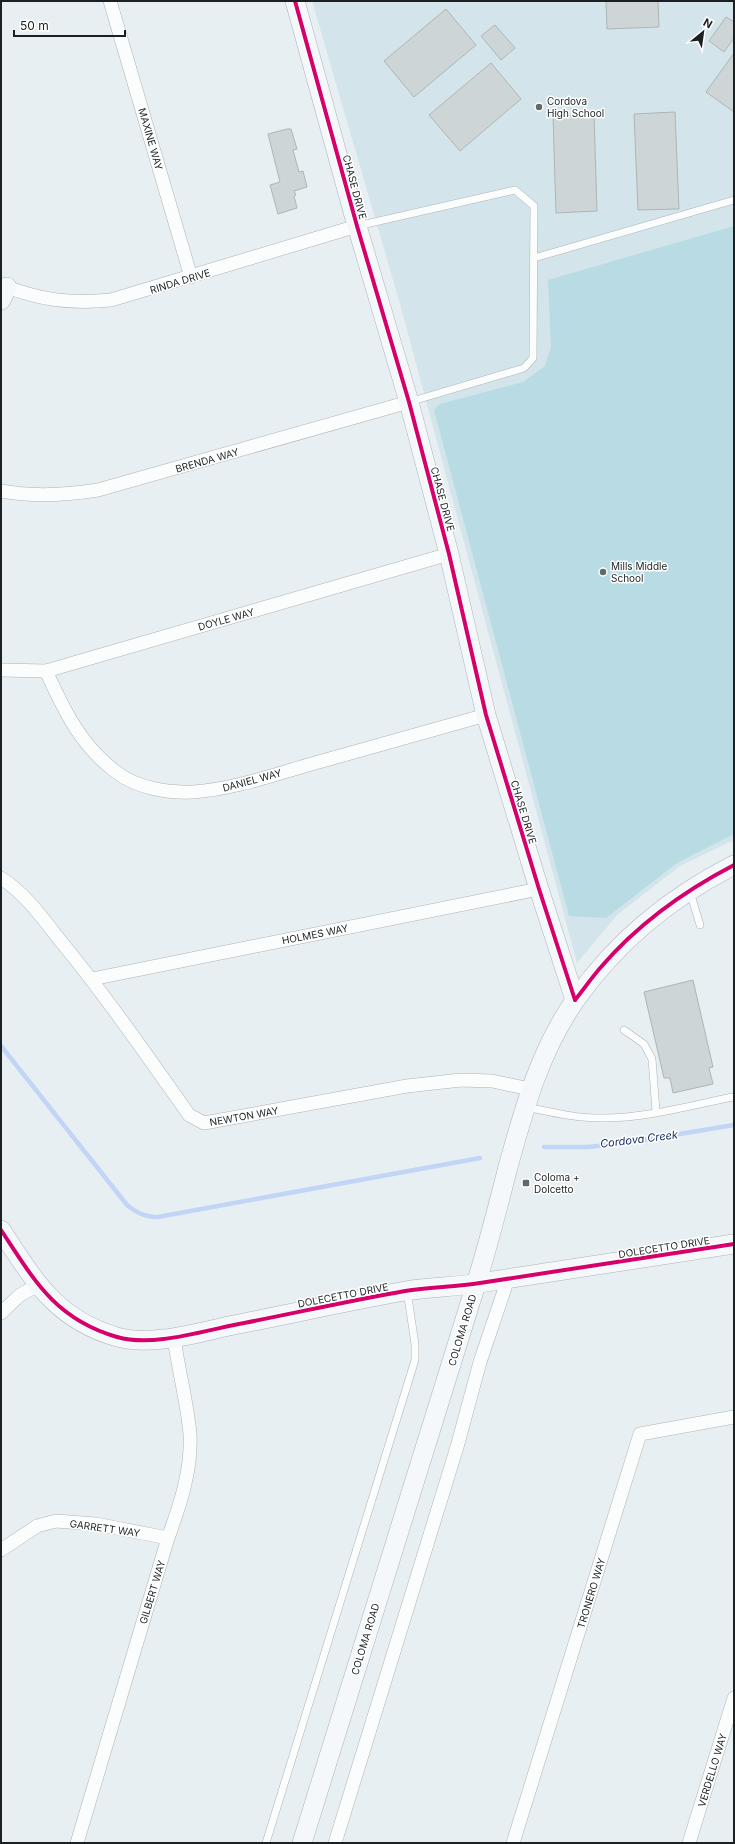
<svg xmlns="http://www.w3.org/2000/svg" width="735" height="1844" font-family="Inter,sans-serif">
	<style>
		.built { fill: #d3e5eb }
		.green { fill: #b8dbe4 }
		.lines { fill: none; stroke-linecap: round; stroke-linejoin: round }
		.stream { stroke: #c2d5f6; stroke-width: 4.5 }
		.building { fill: #ced5d6; stroke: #aeb5b6 }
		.lane-casing { stroke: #adb3b6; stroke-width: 8 }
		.street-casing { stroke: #adb3b6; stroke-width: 14 }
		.secondary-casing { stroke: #adb3b6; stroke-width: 20 }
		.lane { stroke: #fbfdfd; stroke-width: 7 }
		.street { stroke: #fbfdfd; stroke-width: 13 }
		.secondary { stroke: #f5f8fa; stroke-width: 19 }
		.cycleway-casing { stroke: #fff; stroke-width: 6 }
		.cycleway { stroke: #d6006c; stroke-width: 4 }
		.poi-dot { fill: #62696b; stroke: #fff; stroke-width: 1.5 }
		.labels { text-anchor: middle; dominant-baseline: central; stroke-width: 3; stroke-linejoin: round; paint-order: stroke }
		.poi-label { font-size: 10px; fill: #1b2122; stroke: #fff; text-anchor: start }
		.street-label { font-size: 10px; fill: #1b2122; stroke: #fff }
		.water-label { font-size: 11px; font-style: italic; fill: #162e64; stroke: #fff }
	</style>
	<rect width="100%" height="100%" fill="#e7eff2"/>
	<path class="built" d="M312 1H734V840L680 866 618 914 577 963 400 304Z"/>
	<path class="green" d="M734 226V834L677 863 606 918 569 916 434 410 440 404 523 382 545 366 551 347 548 280Z"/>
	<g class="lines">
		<g class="stream">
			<path d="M1 1046 127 1205C137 1213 145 1217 158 1217L480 1158"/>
			<path d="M544 1147H588L625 1143 734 1125"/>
		</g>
	</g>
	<g class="building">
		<path d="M606 1H658L659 27 607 29Z"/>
		<path d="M446 9 476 45 414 97 384 61Z"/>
		<path d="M726 17 734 22V38L724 52 709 41Z"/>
		<path d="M495 25 515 48 501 60 481 36Z"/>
		<path d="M734 53V112L706 92Z"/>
		<path d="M491 63 521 99 460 151 429 115Z"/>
		<path d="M675 112 679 209 638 210 634 114Z"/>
		<path d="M594 114 597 211 556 213 553 116Z"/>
		<path d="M287 129H291L297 149 293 150 299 172 303 171 307 187 294 191 296 195 294 196 297 208 278 214 270 185 280 182 268 134Z"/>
		<path d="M693 980 713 1067 709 1068 713 1084 673 1093 670 1078H664L644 992Z"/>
	</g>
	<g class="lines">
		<defs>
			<g id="lane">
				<path d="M357 226 515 190 534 206 533 358 524 368 409 402"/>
				<path d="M534 258 734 200"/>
				<path d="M690 892 700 925"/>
				<path d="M624 1030 644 1044 652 1059 656 1111"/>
				<path d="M526 1107C551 1112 575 1118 600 1118 642 1119 692 1105 733 1097"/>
				<path d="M266 1843 415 1360V1344L407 1291"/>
			</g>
			<g id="street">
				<path d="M110 1 191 277"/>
				<path d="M1 285C41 300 68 304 111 300L357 226"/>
				<path d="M1 491C33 497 66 495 98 490L409 402"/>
				<path d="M1 670 46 671 449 554"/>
				<path d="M46 671C64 710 80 745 116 772 137 788 167 793 193 792 233 789 270 776 308 765 368 748 427 731 486 715"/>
				<path d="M1 878C27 895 43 919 63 944 108 999 148 1057 189 1115L204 1123 407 1086 461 1080 492 1081 530 1089"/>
				<path d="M92 979 539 889"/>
				<path d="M1 1313 20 1295 38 1285"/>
				<path d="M1 1550 37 1526 56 1521 96 1524 168 1538"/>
				<path d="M77 1843 168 1538C180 1505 192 1470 190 1434 187 1401 178 1369 174 1337"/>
				<path d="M335 1843 457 1447 480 1362 508 1279"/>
				<path d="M513 1843 640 1434 734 1417"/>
				<path d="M689 1843 734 1698"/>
			</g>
			<g id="secondary">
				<path d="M295 1 357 226 409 402 449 554 486 715 539 889 575 1000"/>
				<path d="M1 300 7 287"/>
				<path d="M1 1230C34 1280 55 1319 117 1337 152 1347 199 1332 234 1325 291 1314 348 1301 405 1291 430 1287 455 1287 480 1283 564 1270 649 1257 734 1244"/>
				<path d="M302 1843C360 1657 419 1471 476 1284 488 1246 498 1206 508 1167 524 1109 540 1050 576 999 617 941 671 897 734 865"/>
			</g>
		</defs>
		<use href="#lane" class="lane-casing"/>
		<use href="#street" class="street-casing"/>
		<use href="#secondary" class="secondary-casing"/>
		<use href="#lane" class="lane"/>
		<use href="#street" class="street"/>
		<use href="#secondary" class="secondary"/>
		<defs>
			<g id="cycleway">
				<path d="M295 1 357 226 409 402 449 554 486 715 539 889 575 1000"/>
				<path d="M575 1000C584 989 592 977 601 967 638 924 684 891 734 865"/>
				<path d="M1 1230C34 1280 55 1319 117 1337 152 1347 199 1332 234 1325 291 1314 348 1301 405 1291 430 1287 455 1287 480 1283 564 1270 649 1257 734 1244"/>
			</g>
		</defs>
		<use href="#cycleway" class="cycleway-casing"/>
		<use href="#cycleway" class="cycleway"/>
	</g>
	<g class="poi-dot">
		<circle cx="539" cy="107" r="4"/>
		<circle cx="603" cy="572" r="4"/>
		<rect x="522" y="1179" width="8" height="8" rx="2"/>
	</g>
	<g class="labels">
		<g class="poi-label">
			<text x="547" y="101">Cordova<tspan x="547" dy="12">High School</tspan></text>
			<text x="611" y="566">Mills Middle<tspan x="611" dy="12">School</tspan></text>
			<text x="534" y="1177">Coloma +<tspan x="534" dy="12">Dolcetto</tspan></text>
		</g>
		<g class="street-label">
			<text transform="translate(151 139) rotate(74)">MAXINE WAY</text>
			<text transform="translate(355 187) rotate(75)">CHASE DRIVE</text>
			<text transform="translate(180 281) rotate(-17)">RINDA DRIVE</text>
			<text transform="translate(207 460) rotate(-16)">BRENDA WAY</text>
			<text transform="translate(443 499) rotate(75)">CHASE DRIVE</text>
			<text transform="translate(226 619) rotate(-16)">DOYLE WAY</text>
			<text transform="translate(252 780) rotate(-15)">DANIEL WAY</text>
			<text transform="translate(524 812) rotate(73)">CHASE DRIVE</text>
			<text transform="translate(315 934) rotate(-11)">HOLMES WAY</text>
			<text transform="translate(244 1116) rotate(-10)">NEWTON WAY</text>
			<text transform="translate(664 1247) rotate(-9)">DOLECETTO DRIVE</text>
			<text transform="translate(343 1295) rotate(-11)">DOLECETTO DRIVE</text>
			<text transform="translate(462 1330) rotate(-73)">COLOMA ROAD</text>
			<text transform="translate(105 1528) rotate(8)">GARRETT WAY</text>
			<text transform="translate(152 1592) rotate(-73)">GILBERT WAY</text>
			<text transform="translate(591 1593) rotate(-73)">TRONERO WAY</text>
			<text transform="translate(365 1639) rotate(-73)">COLOMA ROAD</text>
			<text transform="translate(712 1770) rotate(-73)">VERDELLO WAY</text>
		</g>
		<g class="water-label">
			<text transform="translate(639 1139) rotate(-7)">Cordova Creek</text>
		</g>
	</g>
	<rect width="735" height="1844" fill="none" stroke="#1b2122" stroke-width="4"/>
	<g transform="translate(703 32) rotate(29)" stroke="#ffffff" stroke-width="3" paint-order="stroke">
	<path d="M0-3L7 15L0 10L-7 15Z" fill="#1b2122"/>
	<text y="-6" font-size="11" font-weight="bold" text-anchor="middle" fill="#1b2122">N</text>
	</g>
	<path d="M14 30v6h111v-6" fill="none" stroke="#1b2122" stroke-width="2"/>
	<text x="20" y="30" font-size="12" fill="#1b2122" stroke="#ffffff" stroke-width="3" paint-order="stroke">50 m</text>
</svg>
